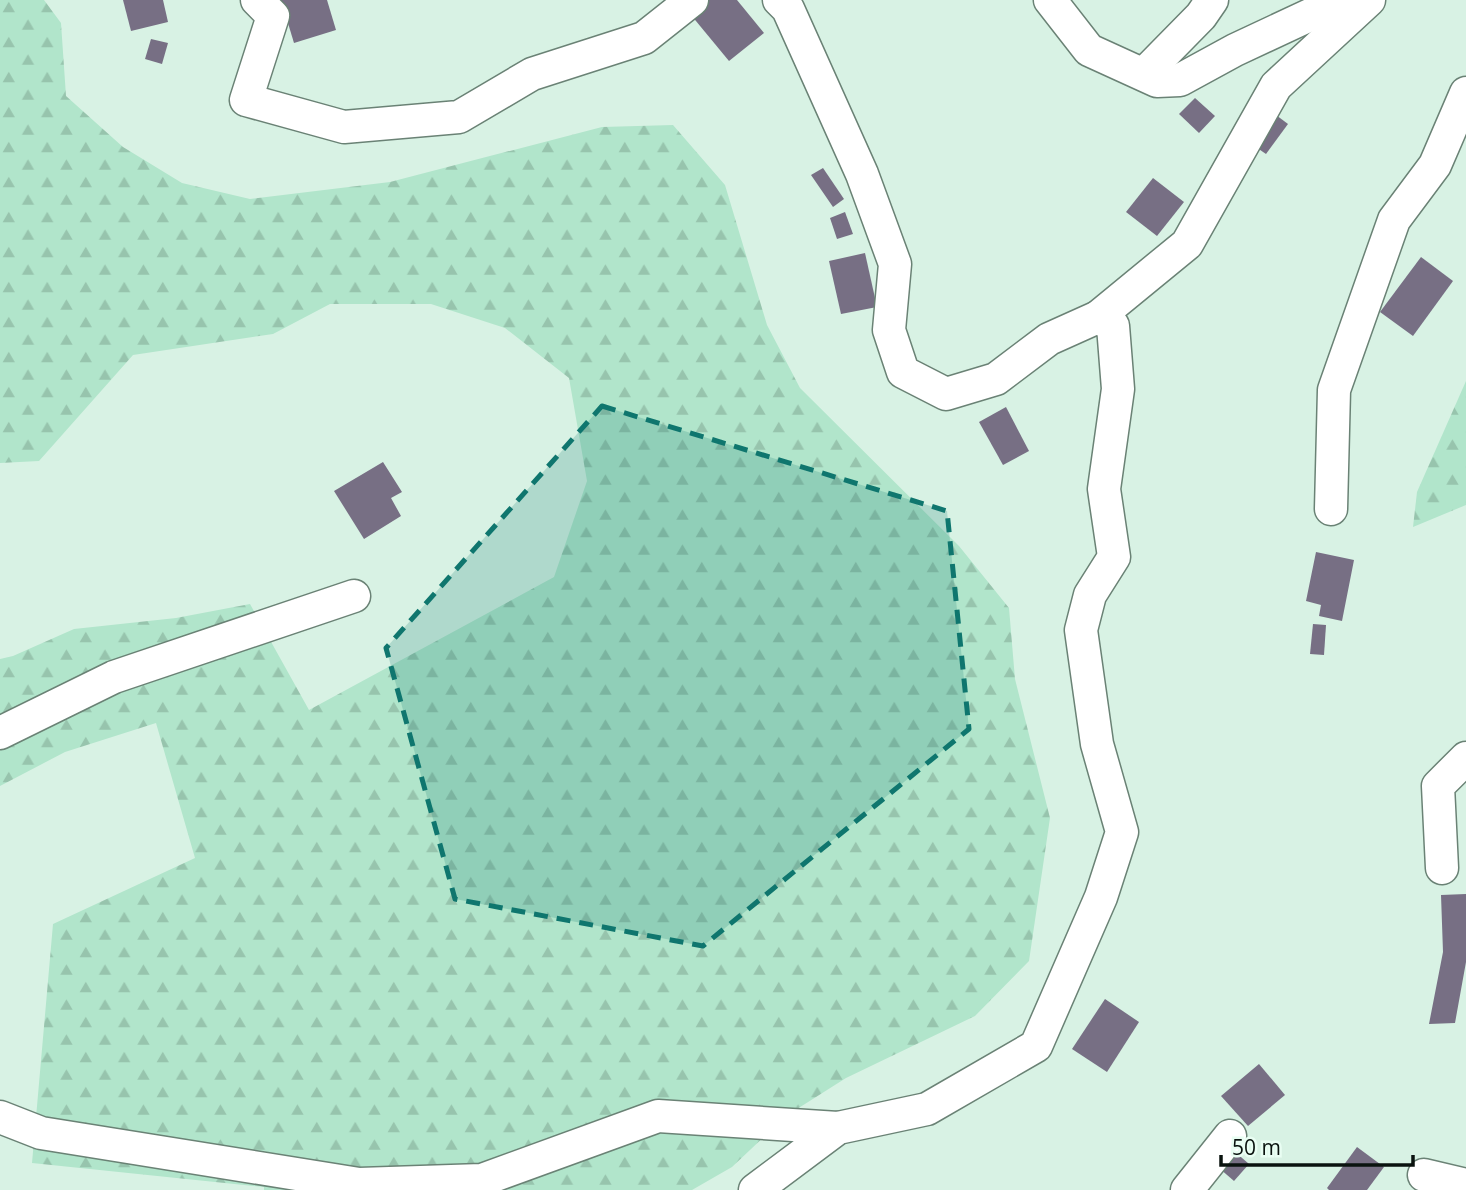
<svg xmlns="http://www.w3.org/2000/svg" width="1466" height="1190" font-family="'Open Sans',sans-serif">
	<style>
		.forest { fill: url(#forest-firs) }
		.building { fill: #776f84 }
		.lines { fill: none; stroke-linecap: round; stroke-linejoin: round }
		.minor-casing { stroke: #6a8275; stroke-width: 35 }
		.minor { stroke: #fff; stroke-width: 32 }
		.marked { fill: #0f766e; fill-opacity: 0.2; stroke: #0f766e; stroke-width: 5; stroke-dasharray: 14 9; stroke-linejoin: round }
	</style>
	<defs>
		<pattern id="forest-firs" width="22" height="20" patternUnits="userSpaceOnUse" patternTransform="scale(1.75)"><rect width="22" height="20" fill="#b1e5cb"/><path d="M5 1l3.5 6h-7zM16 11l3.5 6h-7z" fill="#97c4ad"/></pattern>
	</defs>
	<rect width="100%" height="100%" fill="#d8f2e4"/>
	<g class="forest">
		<path d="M0 0H44L61 23 66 96 123 147 182 183 250 199 390 182 602 127 673 125 725 185 767 325 800 388 959 546 1009 608 1015 679 1050 818 1029 961 975 1016 846 1078 786 1116 732 1167 692 1190H264V1187L32 1163 53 924 195 858 156 723 65 752 0 786V659L13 656 74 629 176 618 250 604 309 710 554 577 587 481 569 378 505 328 431 304H330L273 334 133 355 39 461 0 463Z"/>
		<path d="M1466 381V505L1413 527 1417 492Z"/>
	</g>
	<g class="building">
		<path d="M123 0H163L168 22 131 31Z"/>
		<path d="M281 0H327L336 30 294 43Z"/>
		<path d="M709 0H737L764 33 729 61 691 15Z"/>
		<path d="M151 39 168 43 162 64 145 59Z"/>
		<path d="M1195 98 1215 116 1199 133 1179 114Z"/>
		<path d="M1272 112 1288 124 1266 154 1250 143Z"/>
		<path d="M823 168 844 199 833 207 811 175Z"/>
		<path d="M1153 178 1184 202 1157 236 1126 212Z"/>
		<path d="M845 212 853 234 837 239 830 218Z"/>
		<path d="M865 253 877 307 841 314 829 261Z"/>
		<path d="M1421 257 1453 281 1413 336 1380 312Z"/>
		<path d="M1006 407 1029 451 1003 465 979 422Z"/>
		<path d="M383 462 402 492 391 498 401 516 364 539 334 491Z"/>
		<path d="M1316 552 1354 560 1342 621 1319 616 1321 605 1306 601Z"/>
		<path d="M1313 624 1326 625 1324 655 1310 654Z"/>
		<path d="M1466 894V962L1455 1023 1429 1024 1443 952 1441 895Z"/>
		<path d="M1105 999 1139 1022 1107 1072 1072 1049Z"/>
		<path d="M1259 1064 1285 1095 1248 1126 1221 1096Z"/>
		<path d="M1357 1147 1384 1167 1367 1190H1329L1327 1188Z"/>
		<path d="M1234 1151 1249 1164 1234 1181 1219 1168Z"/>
	</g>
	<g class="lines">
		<defs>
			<g id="minor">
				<path d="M257 0 273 16 246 100 344 127 459 117 532 74 644 38 692 0"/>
				<path d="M1050 0 1089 50 1157 81 1180 80 1235 50 1342 0"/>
				<path d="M1144 74 1201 16 1212 0"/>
				<path d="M1098 317 1187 244 1276 86 1369 0"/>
				<path d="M1331 509 1334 390 1394 220 1435 165 1466 93"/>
				<path d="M0 733 114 677 354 596"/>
				<path d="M1442 868 1438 786 1466 758"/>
				<path d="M0 1117 41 1133 359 1184 482 1180 658 1116 838 1128"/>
				<path d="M1424 1175 1466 1185"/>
				<path d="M755 1190 838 1128 927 1109 1036 1046 1101 897 1122 832 1097 744 1081 630 1090 595 1114 557 1104 489 1118 389 1113 326 1098 317 1049 339 996 379 946 394 903 372 889 330 895 264 862 174 788 9 779 0"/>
				<path d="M1187 1190 1230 1136"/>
			</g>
		</defs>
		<use href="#minor" class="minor-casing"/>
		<use href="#minor" class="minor"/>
	</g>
	<path class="marked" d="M602 406 947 511 969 729 703 946 455 899 386 648Z"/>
	<path d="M1221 1155v10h192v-10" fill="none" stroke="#0a130f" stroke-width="3.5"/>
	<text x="1232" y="1155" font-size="21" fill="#0a130f" stroke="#e9fef3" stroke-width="5" paint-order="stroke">50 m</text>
</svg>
